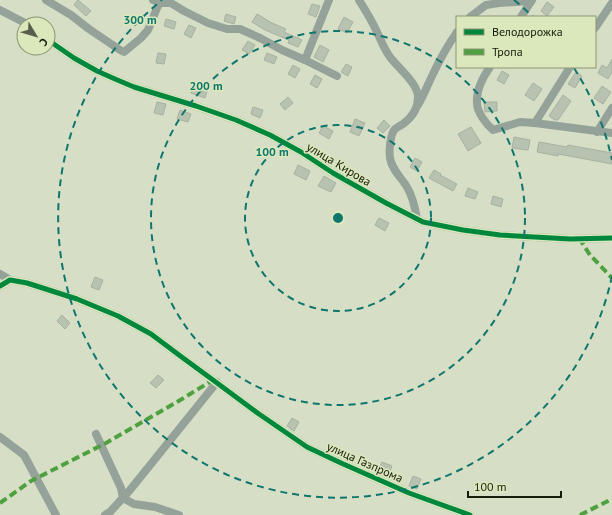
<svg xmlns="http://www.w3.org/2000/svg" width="612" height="515" font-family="'PT Sans',sans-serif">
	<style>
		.building { fill: #b8c2b0; stroke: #a7b1a0 }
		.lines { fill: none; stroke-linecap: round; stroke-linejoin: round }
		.minor { stroke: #94a299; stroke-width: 8 }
		.quiet { stroke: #4ea13e; stroke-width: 4; stroke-dasharray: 8 4; stroke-linecap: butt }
		.cycleway-casing { stroke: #dae8bc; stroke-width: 8 }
		.cycleway { stroke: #00873e; stroke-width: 5 }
		.ring { fill: none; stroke: #0f766e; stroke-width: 2; stroke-dasharray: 7 5 }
		.labels { text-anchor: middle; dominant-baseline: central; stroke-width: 3; stroke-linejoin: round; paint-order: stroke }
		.street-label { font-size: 12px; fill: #161b0b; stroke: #dae8bc }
		.centre { fill: #0f766e; stroke: #dae8bc; stroke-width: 2 }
		.ring-label { font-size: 12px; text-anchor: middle; font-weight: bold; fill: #0f766e; stroke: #dae8bc; stroke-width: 3; stroke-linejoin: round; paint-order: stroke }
	</style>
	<rect width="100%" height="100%" fill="#d6dec6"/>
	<g class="building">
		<path d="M78 0 91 11 86 16 74 5Z"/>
		<path d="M547 2 554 7 547 16 541 11Z"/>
		<path d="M312 4 320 6 316 17 308 14Z"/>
		<path d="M226 14 236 17 234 24 224 21Z"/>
		<path d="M257 14 272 23 286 29 284 32 302 40 298 47 288 43 289 40 265 30 252 22Z"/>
		<path d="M344 17 353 22 347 33 338 29Z"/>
		<path d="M166 19 176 22 174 29 164 26Z"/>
		<path d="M189 25 196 28 191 38 184 34Z"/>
		<path d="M248 41 255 45 249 54 242 50Z"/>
		<path d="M320 45 329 50 323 62 314 57Z"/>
		<path d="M158 53 166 54 164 64 156 63Z"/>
		<path d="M267 53 277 57 274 64 264 60Z"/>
		<path d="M612 59V72L608 79 598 73 602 65 607 68Z"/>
		<path d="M346 64 352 67 348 76 341 72Z"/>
		<path d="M293 65 300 69 295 78 288 74Z"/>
		<path d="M502 71 509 75 504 84 497 80Z"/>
		<path d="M576 72 582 76 575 88 568 84Z"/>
		<path d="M315 75 322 79 317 88 310 84Z"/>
		<path d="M195 83 208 88 205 98 191 93Z"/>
		<path d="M533 83 542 89 534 101 525 95Z"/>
		<path d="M602 86 611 92 603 104 594 98Z"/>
		<path d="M563 95 571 101 558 120H555L549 116Z"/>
		<path d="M288 97 293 103 285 110 280 104Z"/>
		<path d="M157 102 166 104 163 115 154 113Z"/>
		<path d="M484 102H497V111L485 112Z"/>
		<path d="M253 107 263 110 260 118 251 114Z"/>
		<path d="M180 110 191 114 188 122 177 119Z"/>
		<path d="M355 119 365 123 359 136 350 132Z"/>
		<path d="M384 120 390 126 383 133 377 128Z"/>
		<path d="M323 126 333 131 329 139 319 133Z"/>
		<path d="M471 127 481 143 468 151 458 134Z"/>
		<path d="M514 137 530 140 528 150 512 148Z"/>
		<path d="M539 142 567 147 568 145 612 153V164L558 154V156L537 152Z"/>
		<path d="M415 158 422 162 417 171 410 167Z"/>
		<path d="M298 165 310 171 306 180 294 174Z"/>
		<path d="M434 170 441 174 440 175 457 184 453 191 429 178Z"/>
		<path d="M324 176 336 183 331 192 318 186Z"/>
		<path d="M468 188 478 192 475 199 465 196Z"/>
		<path d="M493 196 503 199 501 207 491 204Z"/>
		<path d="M379 218 389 223 385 231 375 225Z"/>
		<path d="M95 277 103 280 99 290 91 287Z"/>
		<path d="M62 315 70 323 65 329 57 321Z"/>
		<path d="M158 375 164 380 156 388 150 383Z"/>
		<path d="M292 418 299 422 294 431 287 426Z"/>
		<path d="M382 462 392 466 389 474 379 470Z"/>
		<path d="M413 476 421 479 417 489 409 486Z"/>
	</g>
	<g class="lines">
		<g class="minor">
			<path d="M46 0 71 15 89 29 120 50 124 52 141 38 148 30 157 8 161 0"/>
			<path d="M153 0 161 3H171L184 11 208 23 227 29H240L260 38 282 50 305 60 337 76"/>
			<path d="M359 0C366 11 372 21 377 32 381 40 384 49 390 57 398 68 419 84 418 98 418 109 411 118 403 124 401 125 398 127 395 129 390 134 389 151 390 158 392 170 401 177 407 187 413 197 415 207 417 219"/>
			<path d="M0 10 27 24"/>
			<path d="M470 17 486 5 499 3 531 1"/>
			<path d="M521 17 532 0"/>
			<path d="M595 28 612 3"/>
			<path d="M48 40 74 58 97 71 115 79 134 87 196 106 236 120 270 135 301 152 333 173 386 203 423 222 463 230 500 235 570 239 612 238"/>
			<path d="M305 60 329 0"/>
			<path d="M490 67C483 77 476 91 477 103 477 112 486 124 493 130L520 122 535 123 612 133"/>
			<path d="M418 105C424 95 428 84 433 74 440 59 448 45 457 32"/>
			<path d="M535 123 570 67"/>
			<path d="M597 132 612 108"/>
			<path d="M0 274 10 280"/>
			<path d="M0 286 10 280 27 283 77 299 118 316 151 334 179 355 213 380 259 414 307 447 341 463 409 493 470 515"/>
			<path d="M96 434 121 488 123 498 134 504 155 507 179 515"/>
			<path d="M0 437 24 455 56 515"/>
			<path d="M105 515 110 512 130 490 217 382"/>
		</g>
		<g class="quiet">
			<path d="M579 238 590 255 612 278"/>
			<path d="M0 503 31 481 106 443 182 399 213 380"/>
			<path d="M580 515 612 499"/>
		</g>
		<defs>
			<g id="cycleway">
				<path d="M48 40 74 58 97 71 115 79 134 87 196 106 236 120 270 135 301 152 333 173 386 203 423 222 463 230 500 235 570 239 612 238"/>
				<path d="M0 286 10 280 27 283 77 299 118 316 151 334 179 355 213 380 259 414 307 447 341 463 409 493 470 515"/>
			</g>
		</defs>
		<use href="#cycleway" class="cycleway-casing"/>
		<use href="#cycleway" class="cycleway"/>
	</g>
	<g class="ring">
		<circle cx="338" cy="218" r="93"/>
		<circle cx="338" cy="218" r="187"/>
		<path d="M612 276A280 280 0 1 1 162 0M514 0A280 280 0 0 1 533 17M574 68A280 280 0 0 1 612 160"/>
	</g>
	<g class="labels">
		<g class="street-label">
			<text transform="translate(339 164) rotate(31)">улица Кирова</text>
			<text transform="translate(365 462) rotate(24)">улица Газпрома</text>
		</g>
	</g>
	<circle cx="338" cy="218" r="6" class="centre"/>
	<g class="ring-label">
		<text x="140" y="24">300 m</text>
		<text x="206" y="90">200 m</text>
		<text x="272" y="156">100 m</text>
	</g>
	<rect x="456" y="16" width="140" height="52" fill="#dae8bc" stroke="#8c9675"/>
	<rect x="464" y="29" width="20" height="6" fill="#00873e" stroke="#8c9675"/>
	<text x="492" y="36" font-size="12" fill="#161b0b">Велодорожка</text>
	<rect x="464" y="49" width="20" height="6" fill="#4ea13e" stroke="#8c9675"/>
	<text x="492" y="56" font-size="12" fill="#161b0b">Тропа</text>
	<g transform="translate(36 36) rotate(128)"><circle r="19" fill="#dae8bc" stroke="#8c9675"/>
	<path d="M0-3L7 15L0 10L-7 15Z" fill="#595f4c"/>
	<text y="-6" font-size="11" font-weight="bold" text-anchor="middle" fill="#161b0b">С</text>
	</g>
	<path d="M468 491v6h93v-6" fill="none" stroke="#161b0b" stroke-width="2"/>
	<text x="474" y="491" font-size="12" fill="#161b0b" stroke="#dae8bc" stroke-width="3" paint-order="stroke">100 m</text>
</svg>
